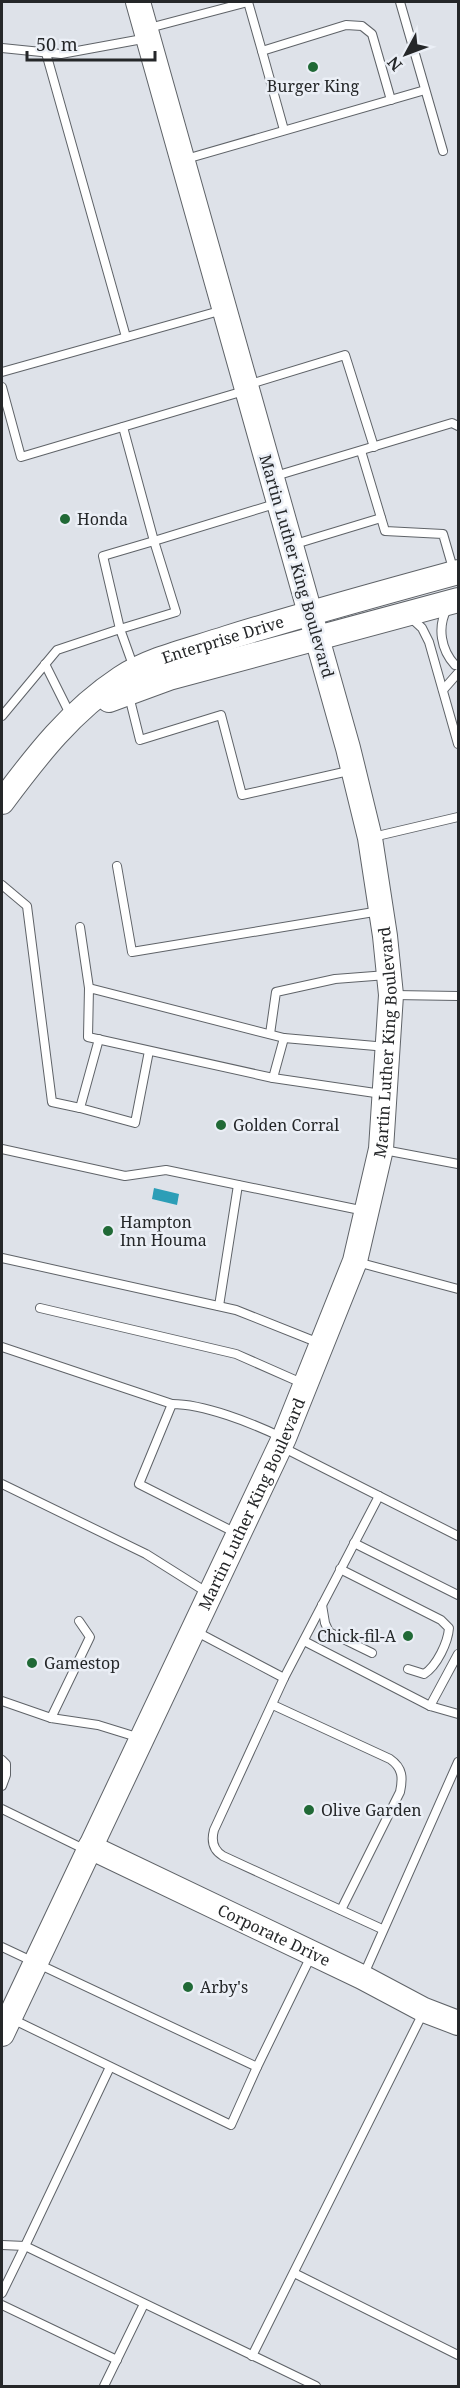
<svg xmlns="http://www.w3.org/2000/svg" width="460" height="2388" font-family="'Noto Serif',serif">
	<style>
		.water { fill: #2c9eb7 }
		.lines { fill: none; stroke-linecap: round; stroke-linejoin: round }
		.lane-casing { stroke: #5f6368; stroke-width: 10 }
		.secondary-casing { stroke: #5f6368; stroke-width: 26 }
		.lane { stroke: #fff; stroke-width: 8 }
		.secondary { stroke: #fff; stroke-width: 24 }
		.poi-dot { fill: #206936; stroke: #ebeff6; stroke-width: 2 }
		.labels { text-anchor: middle; dominant-baseline: central; stroke-width: 5; stroke-linejoin: round; paint-order: stroke }
		.poi-label { font-size: 16px; fill: #252729; stroke: #ebeff6; text-anchor: start }
		.street-label { font-size: 16px; fill: #252729; stroke: #ebeff6 }
	</style>
	<rect width="100%" height="100%" fill="#dee2e9"/>
	<path class="water" d="M154 1188 179 1194 177 1205 152 1199Z"/>
	<g class="lines">
		<defs>
			<g id="lane">
				<path d="M400 2 443 151"/>
				<path d="M149 28 248 2 262 51"/>
				<path d="M2 48 61 54 148 38"/>
				<path d="M46 53 126 337"/>
				<path d="M284 130 262 51 346 25 362 26 372 34 391 100"/>
				<path d="M186 159 425 90"/>
				<path d="M2 372 223 310"/>
				<path d="M247 385 345 355 374 447"/>
				<path d="M2 387 21 457 244 391"/>
				<path d="M123 427 154 541 278 503"/>
				<path d="M361 451 385 531 443 534 454 572"/>
				<path d="M272 477 452 423 458 426"/>
				<path d="M292 545 381 518"/>
				<path d="M447 609C437 627 441 650 455 665H458"/>
				<path d="M409 616 422 628 429 642 458 744"/>
				<path d="M45 664 71 716"/>
				<path d="M443 690 458 673"/>
				<path d="M129 696 140 740 221 715 242 795 353 770"/>
				<path d="M2 716 57 650 120 629 103 556 154 541 176 612 120 629 134 668"/>
				<path d="M373 837 458 817"/>
				<path d="M117 866 132 952 380 911"/>
				<path d="M2 885 27 906 52 1102 80 1108"/>
				<path d="M80 927 89 988"/>
				<path d="M394 995 458 996"/>
				<path d="M270 1034 276 992 335 979 387 975"/>
				<path d="M99 1039 80 1108 135 1123 149 1051"/>
				<path d="M273 1078 284 1038"/>
				<path d="M382 1094 273 1078 88 1037 89 988 284 1038 387 1047"/>
				<path d="M2 1149 125 1176 166 1170 365 1211"/>
				<path d="M384 1150 458 1164"/>
				<path d="M2 1258 236 1310 319 1343"/>
				<path d="M357 1262 458 1289"/>
				<path d="M219 1306 238 1185"/>
				<path d="M40 1308 236 1354 304 1384"/>
				<path d="M2 1347 172 1404"/>
				<path d="M282 1447 458 1536"/>
				<path d="M2 1484 146 1554 208 1593"/>
				<path d="M379 1496 284 1678 214 1830C211 1841 213 1850 223 1856L382 1929"/>
				<path d="M236 1533 139 1484 172 1404C204 1404 252 1423 281 1437"/>
				<path d="M354 1543 458 1595"/>
				<path d="M340 1569 441 1620 449 1628C448 1642 437 1666 424 1674L408 1669"/>
				<path d="M322 1605 325 1623 329 1632 372 1653"/>
				<path d="M195 1631 284 1678"/>
				<path d="M304 1641 430 1706 458 1714"/>
				<path d="M2 1701 51 1718 98 1725 140 1738"/>
				<path d="M273 1705 390 1759C403 1768 403 1778 400 1792L341 1910"/>
				<path d="M430 1706 458 1654"/>
				<path d="M51 1718 90 1637 79 1621"/>
				<path d="M2 1760 6 1764V1775L2 1786"/>
				<path d="M2 1809 88 1851"/>
				<path d="M2 1947 257 2067 312 1954"/>
				<path d="M364 1974 458 1762"/>
				<path d="M10 2018 231 2125 257 2067"/>
				<path d="M2 2245 25 2246 110 2067"/>
				<path d="M294 2273 458 2355"/>
				<path d="M2 2293 25 2246 316 2386"/>
				<path d="M2 2305 117 2360"/>
				<path d="M252 2356 423 2013"/>
				<path d="M104 2386 144 2304"/>
			</g>
			<g id="secondary">
				<path d="M109 700 169 678 458 600"/>
				<path id="s1" d="M2 802C37 755 71 711 121 678 152 658 191 650 227 638 304 614 381 593 458 572"/>
				<path id="s2" d="M90 1847 362 1977 424 2010 458 2023"/>
				<path id="s3" d="M2 2034 284 1438 355 1261 381 1149 391 995 385 936 370 838 348 748 138 2"/>
			</g>
		</defs>
		<use href="#lane" class="lane-casing"/>
		<use href="#secondary" class="secondary-casing"/>
		<use href="#lane" class="lane"/>
		<use href="#secondary" class="secondary"/>
	</g>
	<g class="poi-dot">
		<circle cx="313" cy="67" r="6"/>
		<circle cx="65" cy="519" r="6"/>
		<circle cx="221" cy="1125" r="6"/>
		<circle cx="108" cy="1231" r="6"/>
		<circle cx="408" cy="1636" r="6"/>
		<circle cx="32" cy="1663" r="6"/>
		<circle cx="309" cy="1810" r="6"/>
		<circle cx="188" cy="1987" r="6"/>
	</g>
	<g class="labels">
		<g class="poi-label">
			<text x="313" y="86" text-anchor="middle">Burger King</text>
			<text x="77" y="519">Honda</text>
			<text x="233" y="1125">Golden Corral</text>
			<text x="120" y="1222">Hampton<tspan x="120" dy="18">Inn Houma</tspan></text>
			<text x="396" y="1636" text-anchor="end">Chick-fil-A</text>
			<text x="44" y="1663">Gamestop</text>
			<text x="321" y="1810">Olive Garden</text>
			<text x="200" y="1987">Arby's</text>
		</g>
		<g class="street-label">
			<text transform="translate(297 566) rotate(74)">Martin Luther King Boulevard</text>
			<text stroke="none"><textPath href="#s1" startOffset="282">Enterprise Drive</textPath></text>
			<text stroke="none"><textPath href="#s3" startOffset="1072">Martin Luther King Boulevard</textPath></text>
			<text stroke="none"><textPath href="#s3" startOffset="586">Martin Luther King Boulevard</textPath></text>
			<text stroke="none"><textPath href="#s2" startOffset="204">Corporate Drive</textPath></text>
		</g>
	</g>
	<rect width="460" height="2388" fill="none" stroke="#252729" stroke-width="6"/>
	<g transform="translate(406 54) rotate(229)" stroke="#ebeff6" stroke-width="4.5" paint-order="stroke">
	<path d="M0-4.5L10 22L0 15L-10 22Z" fill="#252729"/>
	<text y="-9" font-size="16" font-weight="bold" text-anchor="middle" fill="#252729">N</text>
	</g>
	<path d="M27 51v9h128v-9" fill="none" stroke="#252729" stroke-width="3"/>
	<text x="36" y="51" font-size="18" fill="#252729" stroke="#ebeff6" stroke-width="4.5" paint-order="stroke">50 m</text>
</svg>
